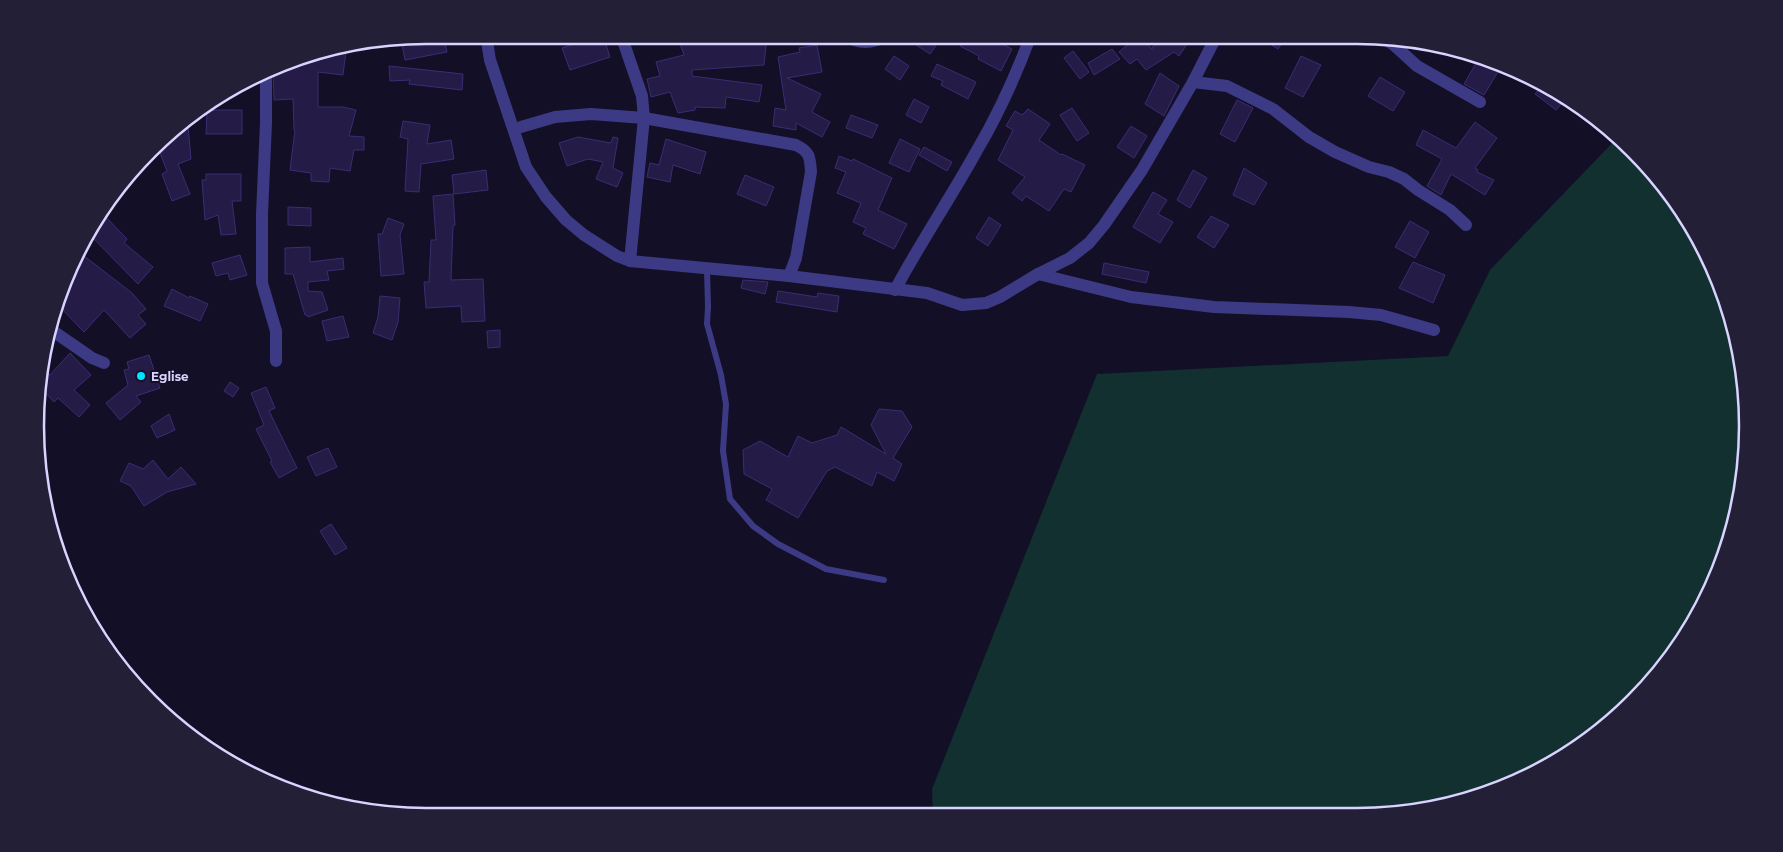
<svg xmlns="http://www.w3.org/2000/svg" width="1783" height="852" font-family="Montserrat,sans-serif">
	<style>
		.green { fill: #12302f }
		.building { fill: #241b47; stroke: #3b2d73 }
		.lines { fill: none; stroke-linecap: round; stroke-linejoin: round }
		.lane { stroke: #3d3a85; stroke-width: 6 }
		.street { stroke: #3d3a85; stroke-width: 12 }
		.poi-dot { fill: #00e5ff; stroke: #130f26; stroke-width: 2 }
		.labels { text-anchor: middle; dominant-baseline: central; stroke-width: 4; stroke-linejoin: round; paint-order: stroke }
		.poi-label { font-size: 12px; font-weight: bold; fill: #d9d4ff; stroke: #130f26; text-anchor: start }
		.rim { fill: none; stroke: #d9d4ff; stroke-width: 2.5 }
	</style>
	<rect width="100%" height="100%" fill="#130f26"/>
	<path class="green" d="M1618 137 1634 150 1682 209 1718 277 1741 350 1748 426 1740 503 1718 576 1667 664 1595 736 1506 787 1408 814 933 815 932 789 1097 374 1448 356 1490 270Z"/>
	<g class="building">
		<path d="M426 35H443L447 52 405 60 401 39Z"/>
		<path d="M601 35H603L610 57 570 70 562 48Z"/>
		<path d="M677 35H703L706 44 767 37 764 65 692 70V76L762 85 759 102 726 97 725 108 695 107V110L678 113 670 92 651 97 647 79 660 76 656 62 684 55Z"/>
		<path d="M901 35H929L939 41 930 54Z"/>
		<path d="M965 35H984L1012 49 1001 71 978 59 979 56 960 46Z"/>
		<path d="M1139 35 1152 49 1159 35H1193L1179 56 1174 52 1146 70 1137 59 1130 64 1119 52Z"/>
		<path d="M1256 35H1287L1278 49Z"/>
		<path d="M817 45 822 72 787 78 821 94 812 112 830 122 822 137 796 123V130L773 126 775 108 786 110 778 57 800 52 799 48Z"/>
		<path d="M1112 49 1120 59 1094 75 1088 63Z"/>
		<path d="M335 50 346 51 343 75 318 72V107H343L356 110 349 136 364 137V150H354L350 171 330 168 329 182 311 181V173L290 170 295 130H294L293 99 274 100 273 70 300 56Z"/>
		<path d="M1073 51 1089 72 1080 79 1064 58Z"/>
		<path d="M894 56 909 66 900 80 885 69Z"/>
		<path d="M1301 56 1321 65 1303 97 1285 88Z"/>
		<path d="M1479 58 1499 70 1484 95 1464 84Z"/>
		<path d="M937 64 976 82 968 99 941 85 943 81 931 76Z"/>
		<path d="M389 66 463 74 462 90 409 84 410 80 390 81Z"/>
		<path d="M1160 73 1179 86 1164 116 1145 104Z"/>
		<path d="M1380 77 1405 92 1393 111 1368 96Z"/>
		<path d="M1543 84 1567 97 1556 110 1535 94Z"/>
		<path d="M914 99 929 107 921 123 906 115Z"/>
		<path d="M1237 100 1253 108 1235 142 1220 134Z"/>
		<path d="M1072 108 1089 133 1077 141 1060 115Z"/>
		<path d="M1028 109 1050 124 1039 140 1061 155 1062 154 1085 165 1071 192 1064 189 1049 211 1026 196 1022 201 1012 193 1025 177 998 160 1013 130 1006 126 1015 111 1022 115Z"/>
		<path d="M217 110H242V134H206L207 111Z"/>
		<path d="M851 115 878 125 872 138 846 128Z"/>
		<path d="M187 116 191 159 178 164 190 194 172 201 162 174 167 171 157 145Z"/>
		<path d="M403 121 430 125 427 144 451 140 454 159 421 164 419 192 405 191 408 139 400 137Z"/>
		<path d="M1475 122 1497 138 1475 168 1478 170 1477 172 1494 180 1485 195 1451 174 1441 195 1427 186 1442 159 1416 145 1423 130 1456 148Z"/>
		<path d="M1131 126 1147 136 1134 158 1117 147Z"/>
		<path d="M578 137 611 143 613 137 618 138 613 168 623 173 617 187 596 179 603 162 588 159 567 166 559 143Z"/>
		<path d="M666 139 706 152 700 174 673 165 670 182 647 177 650 163 659 165Z"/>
		<path d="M900 139 920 149 909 172 889 163Z"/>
		<path d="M924 147 952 162 947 171 919 155Z"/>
		<path d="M839 156 852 161 853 159 892 178 878 210 907 224 894 249 863 234 866 228 853 222 861 203 837 193 846 172 835 168Z"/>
		<path d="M1244 168 1267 183 1254 205 1233 195Z"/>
		<path d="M486 170 488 190 454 194 452 175Z"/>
		<path d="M1193 170 1207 178 1190 208 1177 200Z"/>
		<path d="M206 174H241V201H232L236 234 221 235 218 215 205 220 202 180H206Z"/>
		<path d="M745 175 774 187 766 206 737 194Z"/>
		<path d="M1153 192 1167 200 1158 214 1173 222 1160 243 1133 227Z"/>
		<path d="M453 194 455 225 453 226 451 280 483 279 485 321 462 322 461 306 426 308 424 282H429L431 240H436L433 196Z"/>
		<path d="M288 207 311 208V226L288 225Z"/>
		<path d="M101 212 127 239 124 243 153 267 138 284 92 237 99 230 93 223Z"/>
		<path d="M1211 216 1229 225 1214 248 1197 237Z"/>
		<path d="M989 217 1001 225 988 246 976 238Z"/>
		<path d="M388 218 404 224 400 235 404 274 381 276 378 234H382Z"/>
		<path d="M1410 221 1429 232 1415 258 1395 247Z"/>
		<path d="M310 247V262L343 258 344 269 327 271 329 280 308 282V291L322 292 328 310 308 317 307 315H305L293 274H285V248Z"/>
		<path d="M79 252 132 293 146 309 138 315 146 324 130 338 104 310 84 332 59 306Z"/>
		<path d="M240 255 247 275 230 280 228 273 216 276 212 263Z"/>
		<path d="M1413 262 1445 275 1433 303 1399 288Z"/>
		<path d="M1104 263 1149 272 1146 283 1102 274Z"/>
		<path d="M743 280 768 282 765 294 741 288Z"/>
		<path d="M172 289 189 298 190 296 208 304 200 321 164 306Z"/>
		<path d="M778 291 817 297 818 293 839 296 837 312 776 302Z"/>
		<path d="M380 296 400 298 398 322 392 340 373 333 378 317Z"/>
		<path d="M343 316 349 337 327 341 322 321Z"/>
		<path d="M500 330V347L488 348 487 331Z"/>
		<path d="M70 353 91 375 74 390 90 405 79 417 58 398 54 402 41 388 42 380 48 373 50 375Z"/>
		<path d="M149 355 160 388 136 396 141 402 120 420 106 403 128 385 124 370 129 369 127 362Z"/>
		<path d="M230 382 239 388 233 397 224 391Z"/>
		<path d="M266 387 275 408 269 411 297 468 279 478 270 462 272 461 256 429 264 425 251 393Z"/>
		<path d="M879 409 902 411 912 427 893 458 902 464 894 481 877 472 872 486 835 467 827 471 798 518 766 500 772 489 744 474 743 450 760 441 788 457 798 436 812 443 837 435 841 427 886 454 871 425Z"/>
		<path d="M169 414 175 430 157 438 151 426Z"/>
		<path d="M328 448 337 467 316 476 307 457Z"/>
		<path d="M153 460 168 479 181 467 196 484 167 492 144 506 131 486 120 481 129 463 143 469Z"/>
		<path d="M331 524 347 548 335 555 320 531Z"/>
	</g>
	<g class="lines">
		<path class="lane" d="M707 269 708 307 707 324 721 375 726 404 723 451 730 499 753 526 778 544 826 569 884 580"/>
		<g class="street">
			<path d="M486 35 490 60 526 167 546 197 566 220 584 235 617 256 630 261 789 276 927 293 962 305 986 303 1000 297 1038 274 1070 258 1089 243 1104 225 1142 170 1193 82 1217 35"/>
			<path d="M621 35 642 96 644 118 630 261"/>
			<path d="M845 35C859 45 874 43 888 35"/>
			<path d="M1382 37 1394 45 1417 66 1480 102"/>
			<path d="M266 74V123L262 214V283L276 331V361"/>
			<path d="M1193 82 1227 86 1273 109 1309 137 1335 152 1369 167 1389 172 1404 179 1418 190 1450 210 1466 225"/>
			<path d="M514 129 555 117 591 114 644 118 796 145C810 152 810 157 811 172L796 258 789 276"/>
			<path d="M1038 274 1131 297 1214 307 1349 312 1381 315 1434 330"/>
			<path d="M895 290C920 243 950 199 976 152 998 115 1016 75 1031 35"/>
			<path d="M50 329 92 358 104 363"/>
		</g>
	</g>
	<circle class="poi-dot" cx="141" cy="376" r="5"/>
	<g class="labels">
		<g class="poi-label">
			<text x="151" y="376">Eglise</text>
		</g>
	</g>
	<path d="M0 0H1783V852H0ZM426 44H1357A382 382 0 0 1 1739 426V426A382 382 0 0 1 1357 808H426A382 382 0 0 1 44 426V426A382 382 0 0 1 426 44Z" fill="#231f37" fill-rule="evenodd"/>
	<path class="rim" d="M426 44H1357A382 382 0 0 1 1739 426V426A382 382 0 0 1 1357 808H426A382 382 0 0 1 44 426V426A382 382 0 0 1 426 44Z"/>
</svg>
